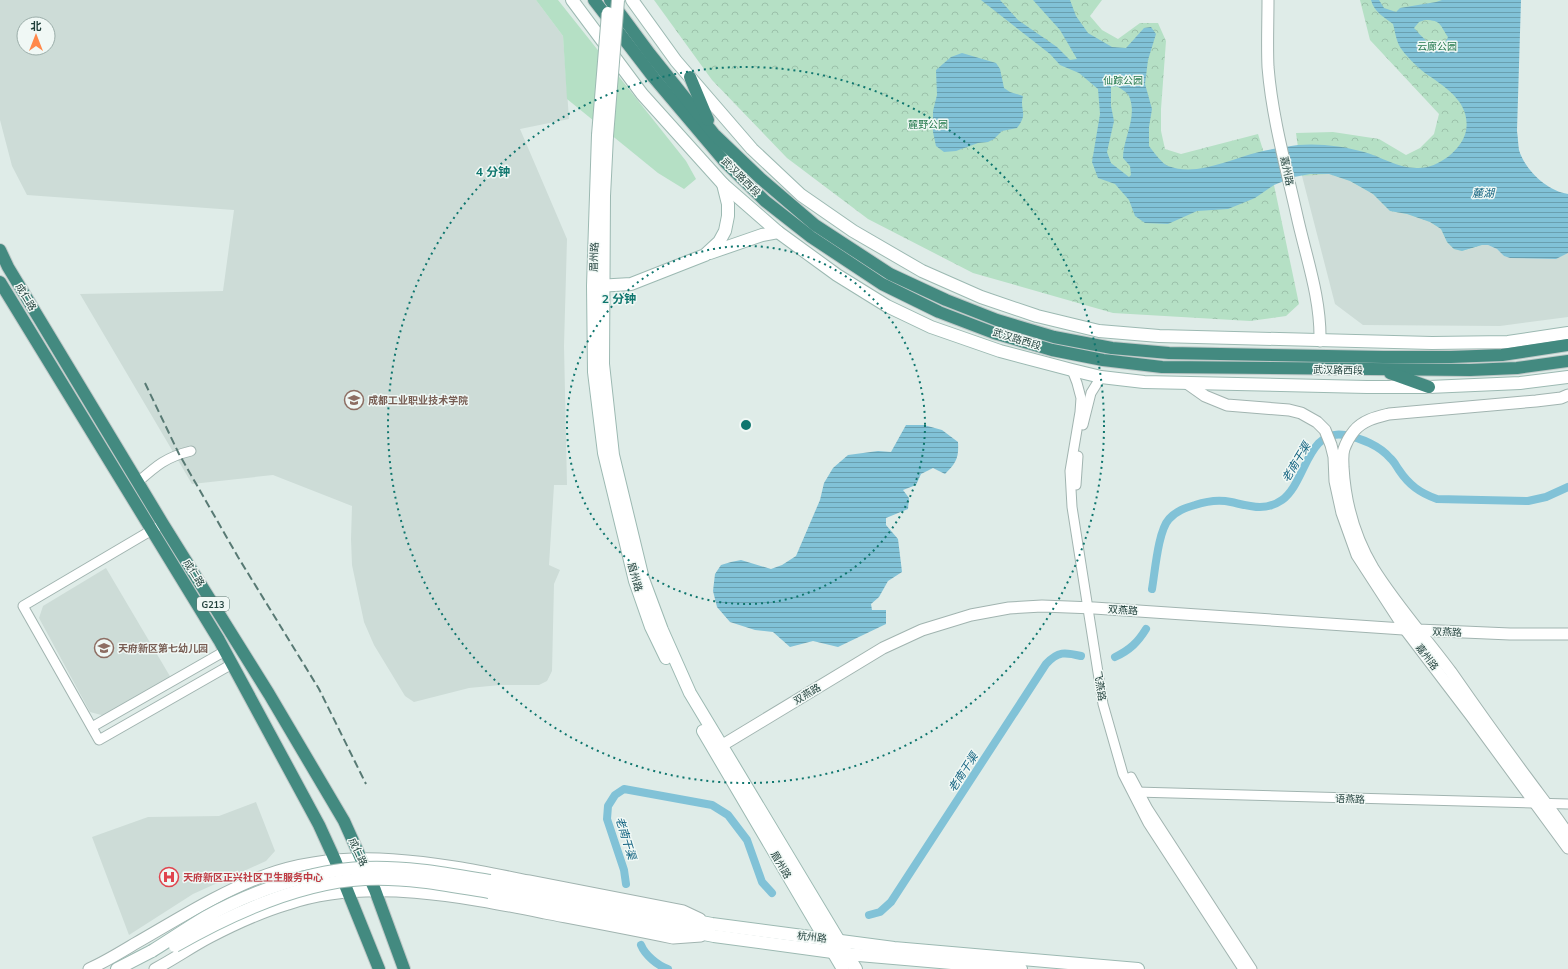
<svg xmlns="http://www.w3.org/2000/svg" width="1568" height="969" font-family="Mulish,'Noto Sans SC',sans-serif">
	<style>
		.built { fill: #cddcd7; fill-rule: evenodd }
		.grass { fill: #b5e0c5 }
		.forest { fill: url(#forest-crowns) }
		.water { fill: url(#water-rules); fill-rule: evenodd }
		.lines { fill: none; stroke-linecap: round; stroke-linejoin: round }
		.canal { stroke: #81c2d7; stroke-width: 8 }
		.minor-casing { stroke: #a1b4b0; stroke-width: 11 }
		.tertiary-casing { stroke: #a1b4b0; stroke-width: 13 }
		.secondary-casing { stroke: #9cb9b2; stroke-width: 14 }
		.trunk-casing { stroke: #c0c9c8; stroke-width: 14 }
		.minor { stroke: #fff; stroke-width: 9 }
		.tertiary { stroke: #fff; stroke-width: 11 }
		.secondary { stroke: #fff; stroke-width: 12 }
		.trunk { stroke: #438a80; stroke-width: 12 }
		.rail { stroke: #587a74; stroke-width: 2; stroke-dasharray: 8 4; stroke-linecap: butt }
		.secondary-bridge-casing { stroke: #9cb9b2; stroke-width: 14; stroke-linecap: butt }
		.secondary-bridge { stroke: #fff; stroke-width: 12 }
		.ring { fill: none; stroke: #0f766e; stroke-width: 2; stroke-dasharray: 2 4 }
		.labels { text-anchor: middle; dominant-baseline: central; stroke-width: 3; stroke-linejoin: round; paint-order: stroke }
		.shield { fill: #f0f8f5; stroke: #5d7671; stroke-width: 1 }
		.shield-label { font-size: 9px; font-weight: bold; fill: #1e3e39 }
		.park-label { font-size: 10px; fill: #24794d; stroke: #f0f8f5 }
		.street-label { font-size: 10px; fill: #1e3e39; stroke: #f0f8f5 }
		.education-label { font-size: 10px; font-weight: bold; fill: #785e54; stroke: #f0f8f5; text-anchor: start }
		.health-label { font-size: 10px; font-weight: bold; fill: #be3a42; stroke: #f0f8f5; text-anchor: start }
		.water-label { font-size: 11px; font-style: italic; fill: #136380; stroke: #f0f8f5 }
		.centre { fill: #0f766e; stroke: #f0f8f5; stroke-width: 2 }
		.ring-label { font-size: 12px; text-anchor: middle; font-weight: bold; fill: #0f766e; stroke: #f0f8f5; stroke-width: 3; stroke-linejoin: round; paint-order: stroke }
	</style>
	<defs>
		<pattern id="forest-crowns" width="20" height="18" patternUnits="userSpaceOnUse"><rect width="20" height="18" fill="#b5e0c5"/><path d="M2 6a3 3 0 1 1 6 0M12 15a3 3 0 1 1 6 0" fill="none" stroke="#9bc1aa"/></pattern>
		<pattern id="water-rules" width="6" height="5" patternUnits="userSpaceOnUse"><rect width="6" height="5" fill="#81c2d7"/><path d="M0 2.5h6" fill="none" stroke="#699faf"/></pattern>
	</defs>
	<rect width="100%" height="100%" fill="#dfece8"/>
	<g class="built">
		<path d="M0 0H536L563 36 569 119 520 129 567 239 564 346 567 485H554L549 565 560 570 554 584 552 671 547 681 539 685H500L469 688 414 702 405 696 374 645 364 622 352 565 351 539 352 506 273 475 192 484 80 294 223 291 234 210 27 195 12 166 0 120ZM24 24H48V48H24Z"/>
		<path d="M1310 174H1329L1350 181 1373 194 1390 211 1407 214 1430 222 1441 229 1447 242 1463 251 1482 245H1488L1497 249 1504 256 1510 258 1568 253V317L1500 326 1363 325 1335 304 1302 176Z"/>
		<path d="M106 568 171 678 105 716 90 712 39 618 43 606Z"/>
		<path d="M256 802 275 851 266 861 193 894 129 935 92 837 148 817 219 816Z"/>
	</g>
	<path class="grass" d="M536 0H558L686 161 696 179 684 189 658 173 567 99 563 36Z"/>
	<g class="forest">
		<path d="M654 0H1102L1090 16 1102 30 1118 39 1140 23H1158L1166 41 1161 109V131L1165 149 1181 154 1258 134 1274 185 1299 304 1286 316 1250 321 1113 313 973 273 868 219 787 158 712 80Z"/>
		<path d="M1360 0H1487L1488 245H1482L1462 251 1454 249 1447 242 1441 229 1430 222 1407 214 1390 211 1373 194 1350 181 1329 174 1302 176 1296 133 1333 132 1379 139 1406 155 1420 148 1434 134 1439 114 1370 40Z"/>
	</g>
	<g class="water">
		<path d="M981 0H1000L1018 20 1057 47 1070 60 1077 59 1060 30 1033 0H1070L1076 16 1088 33 1112 47 1126 48 1144 28 1151 27 1156 34 1148 60 1145 84 1152 109 1149 127V146C1153 151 1162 164 1168 166 1197 177 1230 159 1259 152 1271 149 1285 147 1298 145 1318 143 1344 146 1364 152 1382 157 1399 169 1419 168 1438 168 1462 150 1466 131 1471 102 1445 87 1425 73 1416 66 1406 56 1400 47 1396 40 1395 31 1393 24 1384 17 1374 12 1371 0H1379L1384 8 1396 12 1400 8 1436 2 1442 0H1521L1517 131C1518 137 1518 144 1519 150 1525 170 1547 191 1568 194V253L1556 259 1510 258 1504 256 1497 249 1488 245H1482L1462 251 1454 249 1447 242 1441 229 1430 222 1407 214 1390 211 1373 194 1350 181 1329 174H1310L1294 177 1274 185 1255 198 1228 209 1197 211 1168 224 1145 223 1135 216 1129 200 1115 184 1098 178 1092 162 1100 114 1098 89 1079 73 1060 65 1050 54ZM1425 20C1442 20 1440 26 1448 37L1443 47 1440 49C1430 46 1421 36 1414 28L1419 22ZM1117 86C1121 89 1127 92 1129 96 1138 117 1123 138 1123 158L1130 166 1131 175 1129 177 1111 163 1107 152 1114 121 1111 106V87Z"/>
		<path d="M962 53 996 63 1000 69 1004 88 1010 92 1023 96C1019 110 1029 113 1017 128L1002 131 994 139 988 142 978 143 956 151 944 152 936 146 933 132V111L937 95 936 70 951 57Z"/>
		<path d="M906 425H924L942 430 958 442C959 458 956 463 945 474L933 468 921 474 916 485 903 490 909 498 908 509 886 518V525L898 539 902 572 888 581 879 597 871 604 872 610H886V624L838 647 813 641 790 647 773 632 755 630 730 622 717 607 713 591 715 574 721 565 731 562 741 560 771 569 782 565 796 556 820 500 824 483 833 468 848 455 878 451 891 452Z"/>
	</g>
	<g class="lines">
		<g class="canal">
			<path d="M1152 589C1155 572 1158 531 1169 519 1176 511 1185 508 1195 505 1207 501 1218 499 1231 502 1249 506 1265 512 1282 500 1306 483 1307 428 1345 435 1361 438 1380 446 1390 458 1394 461 1396 466 1399 470 1409 485 1420 493 1437 499L1528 501 1546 497 1568 487"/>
			<path d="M1115 657C1130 650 1138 642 1146 629"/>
			<path d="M626 884 624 870 607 819 608 806 615 795 624 789 712 805 728 815 747 840 762 882 772 893"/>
			<path d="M869 915 880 912 891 902 1046 664C1058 651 1065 652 1081 656"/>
			<path d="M641 945C645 955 658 966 668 969"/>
		</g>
		<defs>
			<g id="minor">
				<path d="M1072 370 1077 383 1081 398 1080 412 1070 471 1072 507 1103 704 1123 774 1148 823 1243 969"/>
				<path d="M1083 425 1091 393 1101 377"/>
				<path d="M138 482C156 466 166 457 191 451"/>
				<path d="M1076 485 1078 456"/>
				<path d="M157 527 23 606 99 740 232 664"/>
				<path d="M92 727 225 651"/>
				<path d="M1131 777 1148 809 1252 969"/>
				<path d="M1136 792 1568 804"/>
			</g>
			<g id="tertiary">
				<path d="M1268 0C1268 22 1267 45 1268 67 1272 117 1286 167 1297 216 1306 257 1321 298 1320 341"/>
				<path d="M1188 384 1205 396 1227 405 1289 410 1301 413 1317 422 1325 430 1331 445 1334 457 1335 481 1342 513 1357 555 1405 629 1472 717 1568 848"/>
				<path d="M1568 395 1561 398 1536 401 1389 414C1377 417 1363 420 1354 431 1350 436 1346 443 1344 449 1342 455 1343 461 1343 467 1345 502 1355 538 1373 568 1396 605 1425 637 1451 672 1476 708 1501 743 1527 778 1541 797 1555 815 1568 834"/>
				<path d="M714 748 721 746 883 648 922 630 971 615 1009 608 1042 606 1094 608 1418 630 1510 634H1568"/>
				<path d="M89 969C105 962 121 952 136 943 178 919 220 892 266 875 352 844 443 864 529 881 580 891 632 901 683 911L700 919"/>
				<path d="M155 969C174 959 191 947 210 937 235 924 261 912 288 904 367 877 465 897 545 913 587 921 630 929 673 938L701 936"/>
			</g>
			<g id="secondary">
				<path d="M572 0 642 94 723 184 778 232 837 275 887 306 931 327 1000 351 1072 370 1101 377 1144 382 1367 387H1429L1520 383 1568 377"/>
				<path d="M632 0 676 61 752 149 801 195 853 231 922 271 981 297 1037 316 1099 331 1159 336 1432 343 1508 342 1568 333"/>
				<path d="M598 135 593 286 594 372 604 453 635 581 651 627 666 658"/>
				<path d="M607 136 604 196 603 364 613 455 643 579 662 630 690 693 856 969"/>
				<path d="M710 253 762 235 778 232"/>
				<path d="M597 286 631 284 705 255 719 242 725 231 728 216V204L723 184"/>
				<path d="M703 731 843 969"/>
				<path d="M490 881 712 924 894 948 1138 969"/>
				<path d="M489 892 714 936 847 954 1021 969"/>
				<path d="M117 969 152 951"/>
			</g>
			<g id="trunk">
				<path d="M594 0 654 78 725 162 765 201 811 237 882 284 939 312 994 333 1052 350 1103 360 1162 367 1470 370 1517 368 1568 361"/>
				<path d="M610 0 650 54 714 134 760 178 815 225 890 274 946 300 997 320 1054 337 1112 348 1169 353 1383 357H1451L1502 355 1568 345"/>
				<path d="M690 77 708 120"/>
				<path d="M0 250 8 267 163 524 269 694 344 821 375 890 404 969"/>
				<path d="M0 282 219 640 319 825 335 860 379 969"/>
				<path d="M1390 373 1429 387"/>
			</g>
		</defs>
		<use href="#minor" class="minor-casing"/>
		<use href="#tertiary" class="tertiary-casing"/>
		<use href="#secondary" class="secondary-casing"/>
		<use href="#trunk" class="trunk-casing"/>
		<use href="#minor" class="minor"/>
		<use href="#tertiary" class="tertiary"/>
		<use href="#secondary" class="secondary"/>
		<use href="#trunk" class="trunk"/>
		<path class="rail" d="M145 383 179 454 238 557 319 689 366 784"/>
		<defs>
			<g id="secondary-bridge">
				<path d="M598 135 608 13"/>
				<path d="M607 136 618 0"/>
				<path d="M175 946C231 914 300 882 365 879 407 877 448 885 489 892"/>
				<path d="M152 951C170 940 187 928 206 917 250 892 312 870 363 868 406 866 448 874 490 881"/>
			</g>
		</defs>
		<use href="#secondary-bridge" class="secondary-bridge-casing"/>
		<use href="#secondary-bridge" class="secondary-bridge"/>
	</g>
	<g class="ring">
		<circle cx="746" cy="425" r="179"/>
		<circle cx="746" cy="425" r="358"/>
	</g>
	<defs>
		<symbol id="school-ring" viewBox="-11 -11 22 22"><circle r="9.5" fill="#f0f8f5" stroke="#8d6e63" stroke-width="1.5"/><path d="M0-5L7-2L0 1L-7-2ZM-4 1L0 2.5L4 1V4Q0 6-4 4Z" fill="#8d6e63"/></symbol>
		<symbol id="hospital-ring" viewBox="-11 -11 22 22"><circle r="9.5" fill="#f0f8f5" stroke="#e0444e" stroke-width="1.5"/><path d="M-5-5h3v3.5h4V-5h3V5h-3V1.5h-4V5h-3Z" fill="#e0444e"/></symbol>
	</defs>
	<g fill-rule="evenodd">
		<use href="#school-ring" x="343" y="389" width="22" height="22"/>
		<use href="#school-ring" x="93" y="637" width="22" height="22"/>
		<use href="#hospital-ring" x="158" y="866" width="22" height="22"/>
	</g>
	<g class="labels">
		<rect class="shield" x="197" y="597" width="32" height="14" rx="3"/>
		<g class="shield-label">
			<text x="213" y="604">G213</text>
		</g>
		<g class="park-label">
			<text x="1437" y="46">云廊公园</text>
			<text x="1123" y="80">仙踪公园</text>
			<text x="928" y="124">麓野公园</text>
		</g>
		<g class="street-label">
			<text transform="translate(1287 171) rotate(78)">嘉州路</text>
			<text transform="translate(741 177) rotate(45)">武汉路西段</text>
			<text transform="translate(594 257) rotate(-88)">眉州路</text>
			<text transform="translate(26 297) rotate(59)">成仁路</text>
			<text transform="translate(1017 339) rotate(17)">武汉路西段</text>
			<text transform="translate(1338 370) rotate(1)">武汉路西段</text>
			<text transform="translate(194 573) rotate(58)">成仁路</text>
			<text transform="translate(635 577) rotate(74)">眉州路</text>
			<text transform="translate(1123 610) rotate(4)">双燕路</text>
			<text transform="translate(1447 632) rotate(2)">双燕路</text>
			<text transform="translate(1427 657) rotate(53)">嘉州路</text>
			<text transform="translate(1100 686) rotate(81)">飞燕路</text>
			<text transform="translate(807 694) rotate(-31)">双燕路</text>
			<text transform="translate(1350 799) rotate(2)">语燕路</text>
			<text transform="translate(358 852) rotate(65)">成仁路</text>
			<text transform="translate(781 865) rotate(60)">眉州路</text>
			<text transform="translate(812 937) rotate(7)">杭州路</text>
		</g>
		<g class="education-label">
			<text x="368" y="400">成都工业职业技术学院</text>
			<text x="118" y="648">天府新区第七幼儿园</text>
		</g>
		<g class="health-label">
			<text x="183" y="877">天府新区正兴社区卫生服务中心</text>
		</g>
		<g class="water-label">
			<text x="1483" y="193">麓湖</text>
			<text transform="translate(1296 462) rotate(-59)">老南干渠</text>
			<text transform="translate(963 772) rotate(-57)">老南干渠</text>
			<text transform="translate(626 838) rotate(73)">老南干渠</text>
		</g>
	</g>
	<circle cx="746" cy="425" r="6" class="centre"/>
	<g class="ring-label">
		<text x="493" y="176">4 分钟</text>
		<text x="619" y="303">2 分钟</text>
	</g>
	<g transform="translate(36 36)"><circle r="19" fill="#f0f8f5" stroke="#9caeaa"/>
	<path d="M0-3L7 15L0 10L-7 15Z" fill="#ff884a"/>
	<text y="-6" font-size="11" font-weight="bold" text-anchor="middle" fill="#1e3e39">北</text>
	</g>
</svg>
